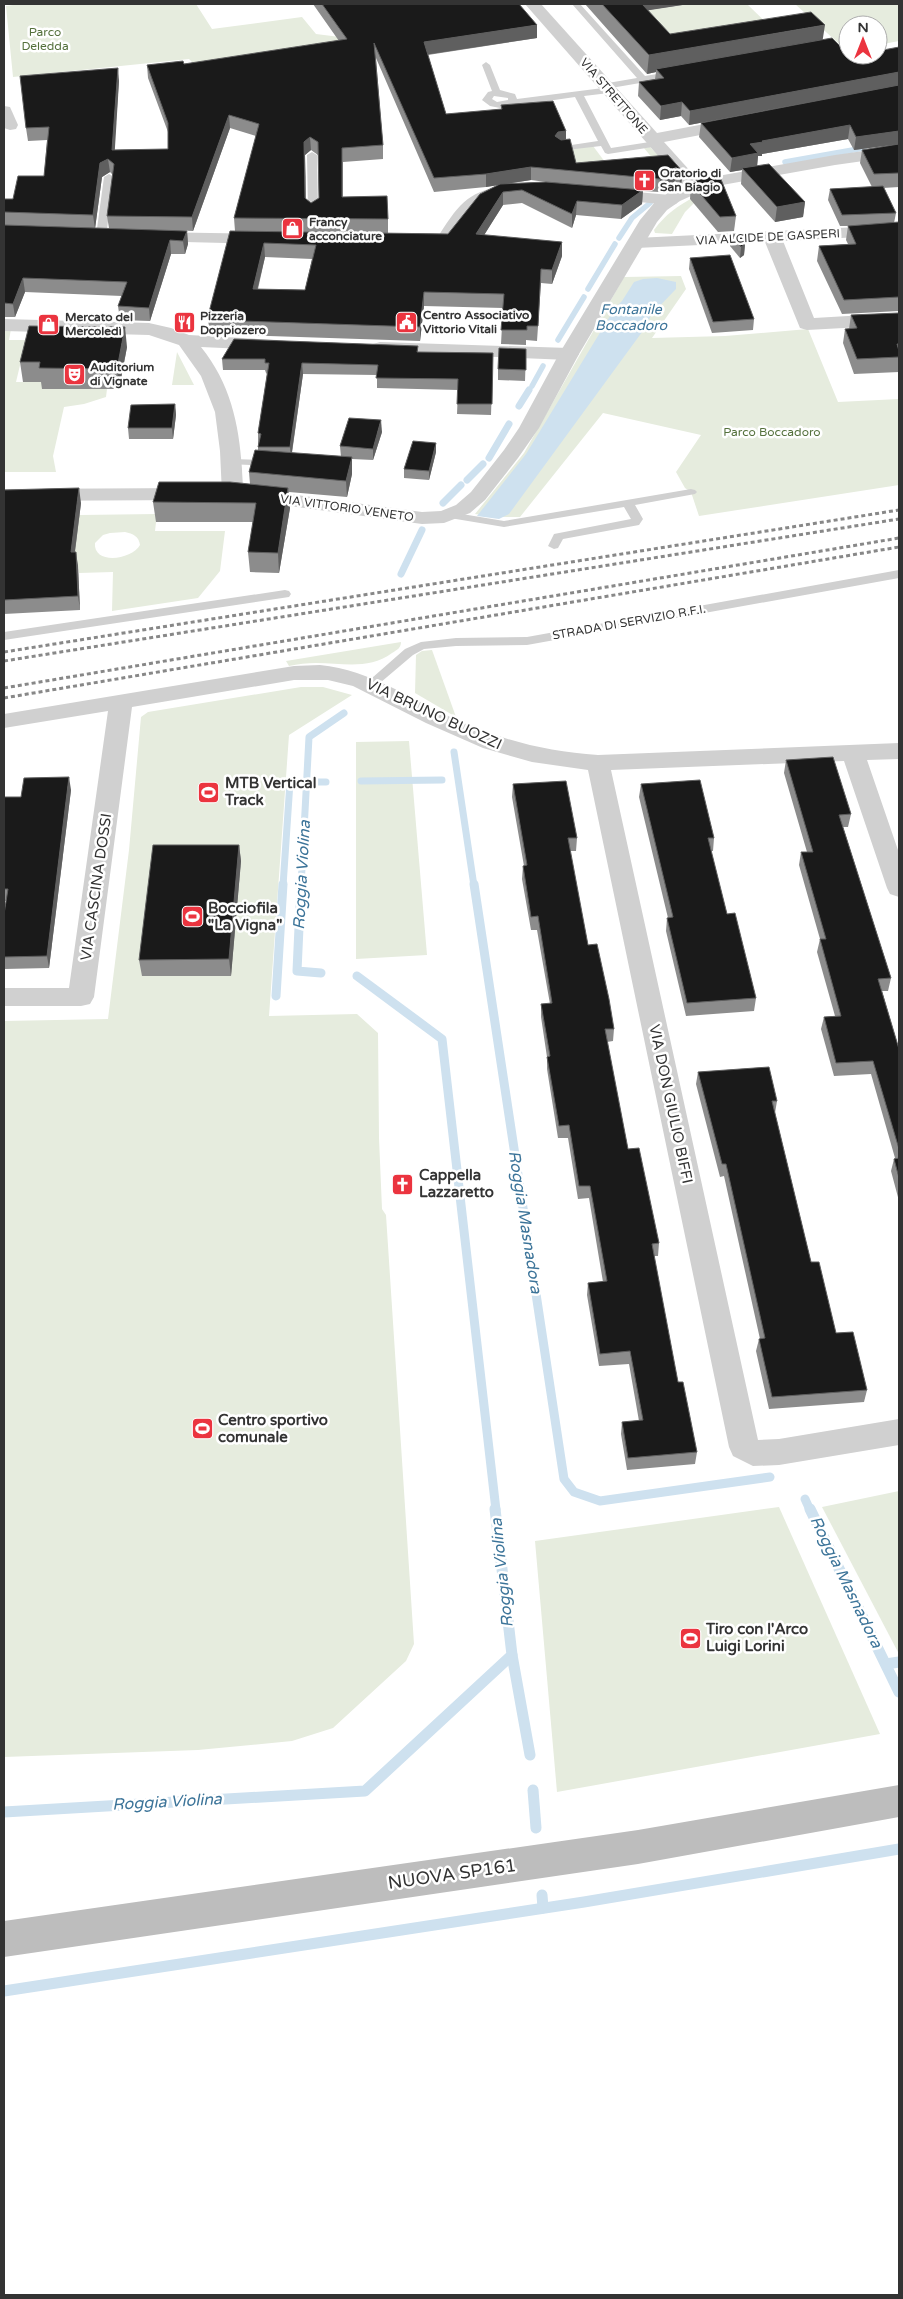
<svg xmlns="http://www.w3.org/2000/svg" width="903" height="2299" font-family="'Varela Round',sans-serif">
	<style>
		.green { fill: #e6ecde; fill-rule: evenodd }
		.water { fill: #cee1ef }
		.lines { fill: none; stroke-linecap: round; stroke-linejoin: round }
		.stream-far3 { stroke: #cee1ef; stroke-width: 5.5 }
		.stream-far2 { stroke: #cee1ef; stroke-width: 7 }
		.stream-far1 { stroke: #cee1ef; stroke-width: 9 }
		.stream { stroke: #cee1ef; stroke-width: 11 }
		.service { fill: #d0d0d0; fill-rule: evenodd }
		.minor { fill: #d0d0d0; fill-rule: evenodd }
		.tertiary { fill: #d0d0d0; fill-rule: evenodd }
		.secondary { fill: #bdbdbd; fill-rule: evenodd }
		.rail { stroke: #888; stroke-width: 3; stroke-dasharray: 4 3; stroke-linecap: butt }
		.wall { fill: #8c8c8c; fill-rule: evenodd }
		.shaded-wall { fill: #5f5f5f }
		.building { fill: #1a1a1a; stroke: #5f5f5f; fill-rule: evenodd }
		.labels { text-anchor: middle; dominant-baseline: central; stroke-width: 5; stroke-linejoin: round; paint-order: stroke }
		.far-park-label { font-size: 12px; fill: #55713d; stroke: #fff }
		.far-street-label { font-size: 12px; fill: #333; stroke: #fff }
		.far-poi-label { font-size: 12px; font-weight: bold; fill: #333; stroke: #fff; text-anchor: start }
		.far-water-label { font-size: 14px; font-style: italic; fill: #3c7499; stroke: #fff }
		.street-label { font-size: 15px; fill: #333; stroke: #fff }
		.poi-label { font-size: 15px; font-weight: bold; fill: #333; stroke: #fff; text-anchor: start }
		.water-label { font-size: 16px; font-style: italic; fill: #3c7499; stroke: #fff }
		.near-street-label { font-size: 18px; fill: #333; stroke: #fff }
	</style>
	<rect width="100%" height="100%" fill="#fff"/>
	<g class="green">
		<path d="M20 4H196L212 29 302 17 316 34 372 41 196 66 189 59 13 77 6 6Z"/>
		<path d="M689 4H747L779 35 669 53 631 13Z"/>
		<path d="M795 4H899V41L878 45V25H848L847 51Z"/>
		<path d="M593 146 608 166 653 159 644 148 650 147 671 168 577 182 573 160 561 150Z"/>
		<path d="M695 197V202L685 212 672 234 655 233 654 230C665 215 678 205 695 197Z"/>
		<path d="M681 276 686 289 652 338 725 336 808 329 838 402 899 399V485L699 516 691 492 685 488 676 472 701 435 603 413 520 517H496L475 514 524 453 624 277Z"/>
		<path d="M4 329H11L9 340H26L16 382H43L42 389H107L106 397 84 404 64 407 53 456 56 472H4Z"/>
		<path d="M177 352 194 385H172Z"/>
		<path d="M157 514 155 531H225L220 571 198 598 112 611 113 572 79 573 78 566 4 531 80 515ZM125 532C133 534 139 536 140 545 132 560 93 565 95 543L103 535 110 533Z"/>
		<path d="M401 642C401 648 397 650 392 653 369 670 343 663 316 663 307 663 298 664 289 666L286 661Z"/>
		<path d="M432 650 456 717 415 693 416 655 422 651Z"/>
		<path d="M301 687H323L352 695 289 735 269 1016 357 1014 378 1033 379 1138 382 1209 386 1215 414 1644 406 1661 333 1728 292 1741 198 1750 4 1757V1021L108 1019 129 850 141 717 148 712Z"/>
		<path d="M409 741 427 955 356 959V742Z"/>
		<path d="M899 1491V1654L822 1507Z"/>
		<path d="M779 1507 880 1734 557 1792 535 1541Z"/>
	</g>
	<path class="water" d="M657 278 676 282V289L651 315 645 328 509 514 499 519 477 516 526 454 615 308 622 301 634 282 643 279Z"/>
	<g class="lines">
		<g class="stream-far3">
			<path d="M785 162 864 148"/>
			<path d="M619 238 632 218 650 203"/>
			<path d="M588 289 615 244"/>
			<path d="M558 340 584 297"/>
			<path d="M532 386 543 366"/>
		</g>
		<g class="stream-far2">
			<path d="M519 406 529 390"/>
			<path d="M489 458 509 424"/>
			<path d="M467 480 483 464"/>
			<path d="M443 503 461 485"/>
			<path d="M401 574 422 530"/>
			<path d="M454 752 474 886"/>
			<path d="M361 781 442 780"/>
			<path d="M283 886 290 782H326"/>
			<path d="M301 886 309 737 344 713"/>
		</g>
		<g class="stream-far1">
			<path d="M301 884 297 971 321 973"/>
			<path d="M474 884 564 1479 574 1492 600 1501 770 1477"/>
			<path d="M357 976 442 1039 496 1510"/>
			<path d="M276 996 283 884"/>
			<path d="M805 1499 810 1510"/>
		</g>
		<g class="stream">
			<path d="M810 1509 899 1692"/>
			<path d="M512 1655 530 1755"/>
			<path d="M886 1664 899 1662"/>
			<path d="M533 1790 536 1828"/>
			<path d="M4 1812 365 1791 512 1655 495 1509"/>
			<path d="M542 1895 543 1908"/>
			<path d="M4 1991 584 1902 899 1849"/>
		</g>
		<g class="service">
			<path d="M572 4H580L645 76 675 71 679 74 675 77 611 88 613 90 609 93 584 96 611 148 656 141 661 144 659 146 608 154 605 153 601 146 558 151V147L598 141 575 97 500 108 490 106 482 100 488 92 492 91 482 65 486 62 490 65 500 90 515 94 517 99 603 88 601 86 602 84 637 78ZM494 96 508 98V100L497 102 492 99Z"/>
			<path d="M312 152 317 155 318 212 313 215 308 212 307 155Z"/>
			<path d="M109 174 114 177 106 236 101 239 96 236 104 177Z"/>
			<path d="M232 459 270 460 276 463 270 466 228 464 226 462Z"/>
			<path d="M691 489 695 490 697 492 695 494 635 505 643 519 639 525 563 539 558 548 554 549 548 546 554 534 631 519 624 507 504 527 450 518 444 515 450 512 504 521Z"/>
			<path d="M899 570V578L527 645 456 646 424 649 413 655 374 688H366L364 685 405 649 421 642 456 638 527 637Z"/>
			<path d="M285 590 289 591 291 594 289 597 4 640V632Z"/>
		</g>
		<g class="minor">
			<path d="M525 4H541L657 133 736 118 742 119 744 123 742 127 664 142 701 183 704 187 701 191H689Z"/>
			<path d="M4 106 10 107 18 125 16 129 10 130 4 128Z"/>
			<path d="M512 183 518 184 521 188 518 192C476 202 474 210 450 244H409L406 240 409 236 439 235C462 199 469 192 512 183Z"/>
			<path d="M604 189 670 195 676 196 679 200 676 204 670 205 598 198 595 194 598 190Z"/>
			<path d="M899 225V235L783 241 814 318 899 313V325L807 330 800 328 765 242 636 248 630 247 627 243 630 239 636 238Z"/>
			<path d="M150 232 265 234 271 235 274 239 271 243 265 244 144 241 141 237 144 233Z"/>
			<path d="M4 319 149 323 171 328 189 335 277 340 280 344 277 348 270 350 201 347C230 383 239 423 242 469 242 478 245 491 239 498L232 500 225 498 222 494 220 451 215 412 201 376 179 345 149 335 4 331Z"/>
			<path d="M380 342 569 348 576 350 579 354 576 358 569 360 373 352 370 348 373 344Z"/>
			<path d="M320 665C371 670 414 701 461 722 506 741 549 752 598 755L899 743V759L867 760 899 853V897L890 894 887 888 844 761 611 770 758 1440 779 1439 899 1419V1445L779 1465 753 1466 733 1456 729 1447 588 770 532 762 483 748 426 723 353 686 328 680H294L132 707 94 997 90 1004 81 1006H4V988H69L108 711 4 728V714L294 666Z"/>
		</g>
		<g class="tertiary">
			<path d="M899 146V156L835 165 711 187 680 201 667 210 657 222 579 354 539 428 518 458 485 500 470 513 444 523 422 524 253 501 246 499 243 495 246 491 253 489 422 512 441 511 456 505 471 492 504 450 519 428 559 354 640 220 655 202 668 193 701 179 835 155Z"/>
			<path d="M192 488 199 490 202 494 199 498 192 500 4 501V489Z"/>
		</g>
		<path class="secondary" d="M899 1785V1817L638 1864 4 1957V1921L638 1830Z"/>
		<g class="rail">
			<path d="M4 652 899 510"/>
			<path d="M4 661 899 519"/>
			<path d="M4 688 899 538"/>
			<path d="M4 698 899 547"/>
		</g>
	</g>
	<g class="wall">
		<path d="M313 4H519L537 38 428 55 446 114 501 110V105L566 131V140L576 163 668 155 683 172 681 185 679 186 675 181 659 192 643 191 642 204 621 219 576 215 572 228 522 203 503 205 484 235 562 242V256L552 284 541 283 537 341 526 340V345L501 344 503 308 424 306 420 341 242 335 209 330 208 316 235 231 234 218 256 136 230 128 193 231 173 230 187 231 188 244 185 254H171L150 321 120 320 118 306 122 296 25 292 15 317H4V199H13L44 176 47 140 28 141 26 128 119 81 114 150 168 149V132L148 78 147 65 184 64 339 41ZM376 58 434 192 486 187 498 185 448 234 265 231 388 233V219L343 197V162L383 159V145ZM311 150 318 155 319 198 311 203 306 199 305 155ZM110 172 113 175 107 216 109 228H95L102 177ZM531 180 546 182 507 184ZM265 257 312 259 305 290 258 289Z"/>
		<path d="M585 4H689L648 10 670 34 823 40 848 55H878L899 47V187L883 188 896 213 894 223 899 222V311L842 314 817 261 819 246 848 244 846 240 848 226H840L828 200 830 189 872 187 860 163 862 150 899 144 854 150 848 139 762 154V156H758L757 166 805 202 803 217 775 222 741 184 742 170 730 172 699 137 701 123 878 89 689 125 681 116 660 120 638 96 639 82 655 79 656 72 647 74Z"/>
		<path d="M691 183 736 216 734 231 718 232 690 199Z"/>
		<path d="M731 235 745 244 744 255 740 258 730 246Z"/>
		<path d="M690 258 754 319 753 330 712 333 689 269Z"/>
		<path d="M899 313V372L854 374 843 343 845 329H849L851 315Z"/>
		<path d="M418 346V352L493 353 491 415 457 414 458 390 377 388V375L303 374 292 453 341 457 340 446 382 432 373 460 352 459V474L347 497 289 492 290 508 279 573 250 572 248 552 253 522H156L153 502 250 484 249 472 258 451V433L267 374 266 373 265 370H223L222 359Z"/>
		<path d="M127 347 119 389H42L41 382H23L20 362Z"/>
		<path d="M526 349 525 381 498 380V369Z"/>
		<path d="M175 404 176 415 173 439H129L128 428Z"/>
		<path d="M436 443V452L429 480 404 478V469Z"/>
		<path d="M4 490 81 503 75 552 78 566 80 610 4 614Z"/>
		<path d="M786 760 851 814 848 827H843L891 978 888 991H882L899 1049V1201L891 1171 894 1159 895 1158 871 1074 834 1076 821 1029 824 1017 835 1016 817 952 820 939 799 865 801 852H807L784 773Z"/>
		<path d="M513 784 577 838 576 851H570L588 945 614 1029 613 1041 607 1042 628 1149 659 1243 658 1256H654L678 1382 697 1452 695 1464 627 1470 621 1434 622 1422 639 1421 629 1364 599 1366 587 1295 588 1283 603 1282 589 1198 578 1199 568 1138H558L547 1069V1057L541 1017V1004H550L537 930H531L522 879 523 866H524L512 797Z"/>
		<path d="M641 784 714 838 713 851H711L727 914 756 998 754 1011 686 1016 666 931 667 918H668L639 797Z"/>
		<path d="M71 790 49 968 4 969V914L6 901H4V797H21Z"/>
		<path d="M239 845 241 861 231 976H142L139 960Z"/>
		<path d="M698 1072 777 1101 775 1113 811 1262 836 1333 867 1390 864 1402 769 1409 756 1351 759 1339H760L724 1176 720 1177 696 1084Z"/>
	</g>
	<g class="shaded-wall">
		<path d="M632 4H689L631 13Z"/>
		<path d="M537 25V38L424 55V42Z"/>
		<path d="M825 25 822 44 656 69V72L647 74 649 55Z"/>
		<path d="M118 68 119 81 114 164 112 150Z"/>
		<path d="M899 72V85L689 125 690 111Z"/>
		<path d="M682 102 681 116 660 120 661 106Z"/>
		<path d="M229 115 230 128 193 231 192 217Z"/>
		<path d="M850 125 848 139 762 154V156H758L757 167 742 168V170L730 172 732 158 750 144 762 141Z"/>
		<path d="M566 131V144L555 136 558 132Z"/>
		<path d="M899 131V144L854 150 856 137Z"/>
		<path d="M310 137 311 150 305 155 306 212 304 142Z"/>
		<path d="M108 159 110 172 102 177 95 229 93 215 100 163Z"/>
		<path d="M531 167V180L486 187V174Z"/>
		<path d="M676 167 675 181 659 192 660 179Z"/>
		<path d="M683 172 681 185 679 186 681 173Z"/>
		<path d="M643 190 642 204 621 219 622 205Z"/>
		<path d="M503 192V205L476 248V234Z"/>
		<path d="M577 201 576 215 572 228V214Z"/>
		<path d="M805 202 803 217 775 222 777 207Z"/>
		<path d="M187 231 188 244 185 254 183 241Z"/>
		<path d="M170 240 171 254 150 321 149 308Z"/>
		<path d="M562 242V256L552 284V270Z"/>
		<path d="M264 243 265 257 254 303 253 289Z"/>
		<path d="M745 244 744 255 740 258 741 247Z"/>
		<path d="M23 278 25 292 15 317 13 304Z"/>
		<path d="M424 292V306L420 341V327Z"/>
		<path d="M125 327 127 347 119 389 117 369Z"/>
		<path d="M302 363 303 374 291 458 290 447Z"/>
		<path d="M175 404 176 415 173 439 172 428Z"/>
		<path d="M381 420 382 432 373 460V449Z"/>
		<path d="M436 443V452L429 480V471Z"/>
		<path d="M352 457V474L347 497 346 481Z"/>
		<path d="M79 488 81 503 73 566 71 552Z"/>
		<path d="M288 488 290 508 279 573 278 553Z"/>
		<path d="M76 552 78 566 80 610 78 596Z"/>
		<path d="M69 777 71 790 49 968 47 956Z"/>
		<path d="M239 845 241 861 231 976 229 959Z"/>
	</g>
	<g class="building">
		<path d="M322 4H519L537 25 424 42 446 114 502 109 501 105 553 101 566 131 558 132 555 136 561 140 570 139 576 163 668 155 683 172 681 173 676 167 660 179 531 167 486 174 434 178 374 43 383 145 342 148V197L387 196 388 219 234 218 259 124 229 115 192 217 107 216 114 164 108 159 100 163 93 215 4 212V199H13L18 176H44L49 127 26 128 20 76 118 68 112 150 168 149V123L147 65 183 61 184 64 347 39ZM310 137 318 142 319 198 311 203 305 198 304 142Z"/>
		<path d="M602 4H642L670 34 811 12 825 25 649 55Z"/>
		<path d="M832 38 845 51 848 50V55H878V51L899 47V72L690 111 682 102 661 106 639 82 664 78 656 69Z"/>
		<path d="M899 85V131L856 137 850 125 762 141 763 142 750 144 758 153 732 158 701 123Z"/>
		<path d="M899 144V173L874 174 862 150Z"/>
		<path d="M769 164 805 202 777 207 742 168Z"/>
		<path d="M718 172 736 216 720 217 691 183Z"/>
		<path d="M546 182 643 190 622 205 577 201 572 214 522 190 503 192 476 234 562 242 552 270 541 269 538 326H527V330H501L504 294 424 292 420 327 241 321 208 316 230 231 448 234 480 194 500 184ZM264 243 316 245 305 290 253 289Z"/>
		<path d="M883 186 896 213 842 215 830 189Z"/>
		<path d="M899 222V297L844 300 819 246 856 244 848 226Z"/>
		<path d="M4 225 187 231 183 241 170 240 149 308 118 306 127 282 23 278 13 304 4 303Z"/>
		<path d="M741 234 745 244 741 247 731 235Z"/>
		<path d="M730 255 754 319 713 322 690 258Z"/>
		<path d="M899 313V344H897L899 351V357L857 359 845 329 857 328 851 315Z"/>
		<path d="M29 326 125 327 117 369 39 368 40 362H20Z"/>
		<path d="M234 339 418 346 417 352 493 353 492 404H457L458 379 376 378 378 365 302 363 290 447H258L261 434 258 433 269 363H265V359H222Z"/>
		<path d="M499 348 526 349V370L498 369Z"/>
		<path d="M175 404 172 428H128L131 405Z"/>
		<path d="M349 418 381 420 373 449 340 446Z"/>
		<path d="M413 441 436 443 429 471 404 469Z"/>
		<path d="M255 450 352 457 346 481 249 472Z"/>
		<path d="M159 482H230L288 488 278 553 248 552 256 503 153 502Z"/>
		<path d="M79 488 71 552H76L78 596 4 600V490Z"/>
		<path d="M833 757 851 814 839 815 891 978 878 979 899 1049V1149L873 1061 836 1063 824 1017 841 1016 820 939H826L801 852H813L786 760Z"/>
		<path d="M69 777 47 956 4 957V914L8 889H4V797H21L24 778Z"/>
		<path d="M700 780 714 838H708L727 914 735 913 756 998 687 1003 667 918 673 917 641 784Z"/>
		<path d="M566 781 577 838H568L588 945 597 944 609 999 614 1029H605L628 1149 639 1148 659 1243 652 1244 678 1382H683L697 1452 628 1458 622 1422 643 1420 630 1351 600 1354 588 1283 607 1281 590 1186H579L569 1125 559 1126 547 1057 550 1056 541 1004 552 1003 538 916 531 917 523 866 527 865 513 784Z"/>
		<path d="M153 845H239L229 959 139 960Z"/>
		<path d="M769 1067 777 1101H772L811 1262H819L836 1333 853 1332 867 1390 772 1397 759 1339 765 1338 726 1164H722L698 1072Z"/>
		<path d="M899 1158V1178L894 1159Z"/>
	</g>
	<defs>
		<symbol id="church-square" viewBox="-11 -11 22 22"><rect x="-9" y="-9" width="18" height="18" rx="4" fill="#eb343f" stroke="#fff"/><path d="M-1.2-6h2.4v3.5h3.3v2.4h-3.3V6h-2.4V-.1h-3.3v-2.4h3.3Z" fill="#fff"/></symbol>
		<symbol id="shop-square" viewBox="-11 -11 22 22"><rect x="-9" y="-9" width="18" height="18" rx="4" fill="#eb343f" stroke="#fff"/><path d="M-5-2.5h2.3a2.7 3.5 0 0 1 5.4 0H5L5.5 6h-11ZM-1.5-2.5h3a1.5 2.3 0 0 0-3 0Z" fill="#fff"/></symbol>
		<symbol id="civic-square" viewBox="-11 -11 22 22"><rect x="-9" y="-9" width="18" height="18" rx="4" fill="#eb343f" stroke="#fff"/><path d="M-.6-6.5H3V-4.5H.6V-3L4-1V1h2V6H-6V1h2V-1L-.6-3ZM-1.2 2.5V6h2.4V2.5Z" fill="#fff"/></symbol>
		<symbol id="restaurant-square" viewBox="-11 -11 22 22"><rect x="-9" y="-9" width="18" height="18" rx="4" fill="#eb343f" stroke="#fff"/><path d="M-5-6h1v4h1v-4h1v4h1v-4h1v5L-1.5 .5V6h-2V.5L-5-1ZM5-6V6H3V1.5H1.5Q1.5-4 5-6Z" fill="#fff"/></symbol>
		<symbol id="theatre-square" viewBox="-11 -11 22 22"><rect x="-9" y="-9" width="18" height="18" rx="4" fill="#eb343f" stroke="#fff"/><path d="M-5-5.5Q0-4 5-5.5V0Q5 5 0 6Q-5 5-5 0ZM-3.3-2.5H-1v1.5H-3.3ZM1-2.5H3.3v1.5H1ZM-2.8 1Q0 5.5 2.8 1Z" fill="#fff"/></symbol>
		<symbol id="stadium-square" viewBox="-11 -11 22 22"><rect x="-9" y="-9" width="18" height="18" rx="4" fill="#eb343f" stroke="#fff"/><path d="M0-5a6.5 5 0 1 0 0 10a6.5 5 0 1 0 0-10ZM-3.5-1.8h7v3.6h-7Z" fill="#fff"/></symbol>
	</defs>
	<g fill-rule="evenodd">
		<use href="#church-square" x="632" y="168" width="25" height="25"/>
		<use href="#shop-square" x="280" y="216" width="25" height="25"/>
		<use href="#civic-square" x="394" y="310" width="25" height="25"/>
		<use href="#restaurant-square" x="172" y="310" width="25" height="25"/>
		<use href="#shop-square" x="36" y="312" width="25" height="25"/>
		<use href="#theatre-square" x="62" y="362" width="25" height="25"/>
		<use href="#stadium-square" x="196" y="780" width="25" height="25"/>
		<use href="#stadium-square" x="180" y="904" width="25" height="25"/>
		<use href="#church-square" x="390" y="1172" width="25" height="25"/>
		<use href="#stadium-square" x="190" y="1416" width="25" height="25"/>
		<use href="#stadium-square" x="678" y="1626" width="25" height="25"/>
	</g>
	<g class="labels">
		<g class="far-park-label">
			<text x="45" y="32">Parco<tspan x="45" dy="14">Deledda</tspan></text>
			<text x="772" y="432">Parco Boccadoro</text>
		</g>
		<g class="far-street-label">
			<text transform="translate(614 96) rotate(49)">VIA STRETTONE</text>
			<text transform="translate(768 237) rotate(-3)">VIA ALCIDE DE GASPERI</text>
			<text transform="translate(347 508) rotate(8)">VIA VITTORIO VENETO</text>
			<text transform="translate(629 622) rotate(-10)">STRADA DI SERVIZIO R.F.I.</text>
		</g>
		<g class="far-poi-label">
			<text x="660" y="173">Oratorio di<tspan x="660" dy="14">San Biagio</tspan></text>
			<text x="309" y="222">Francy<tspan x="309" dy="14">acconciature</tspan></text>
			<text x="423" y="315">Centro Associativo<tspan x="423" dy="14">Vittorio Vitali</tspan></text>
			<text x="200" y="316">Pizzeria<tspan x="200" dy="14">Doppiozero</tspan></text>
			<text x="65" y="317">Mercato del<tspan x="65" dy="14">Mercoledì</tspan></text>
			<text x="90" y="367">Auditorium<tspan x="90" dy="14">di Vignate</tspan></text>
		</g>
		<g class="far-water-label">
			<text x="631" y="309">Fontanile<tspan x="631" dy="16">Boccadoro</tspan></text>
		</g>
		<g class="street-label">
			<text transform="translate(434 714) rotate(25)">VIA BRUNO BUOZZI</text>
			<text transform="translate(96 887) rotate(-82)">VIA CASCINA DOSSI</text>
			<text transform="translate(671 1104) rotate(78)">VIA DON GIULIO BIFFI</text>
		</g>
		<g class="poi-label">
			<text x="225" y="783">MTB Vertical<tspan x="225" dy="17">Track</tspan></text>
			<text x="208" y="908">Bocciofila<tspan x="208" dy="17">"La Vigna"</tspan></text>
			<text x="419" y="1175">Cappella<tspan x="419" dy="17">Lazzaretto</tspan></text>
			<text x="218" y="1420">Centro sportivo<tspan x="218" dy="17">comunale</tspan></text>
			<text x="706" y="1629">Tiro con l'Arco<tspan x="706" dy="17">Luigi Lorini</tspan></text>
		</g>
		<g class="water-label">
			<text transform="translate(302 875) rotate(-87)">Roggia Violina</text>
			<text transform="translate(525 1222) rotate(81)">Roggia Masnadora</text>
			<text transform="translate(502 1573) rotate(-96)">Roggia Violina</text>
			<text transform="translate(846 1582) rotate(64)">Roggia Masnadora</text>
			<text transform="translate(167 1802) rotate(-3)">Roggia Violina</text>
		</g>
		<g class="near-street-label">
			<text transform="translate(452 1874) rotate(-8)">NUOVA SP161</text>
		</g>
	</g>
	<rect width="903" height="2299" fill="none" stroke="#333333" stroke-width="10"/>
	<g transform="translate(863 40)"><circle r="24" fill="#ffffff" stroke="#adadad"/>
	<path d="M0-4L9 19L0 12L-9 19Z" fill="#eb343f"/>
	<text y="-8" font-size="14" font-weight="bold" text-anchor="middle" fill="#333333">N</text>
	</g>
</svg>
